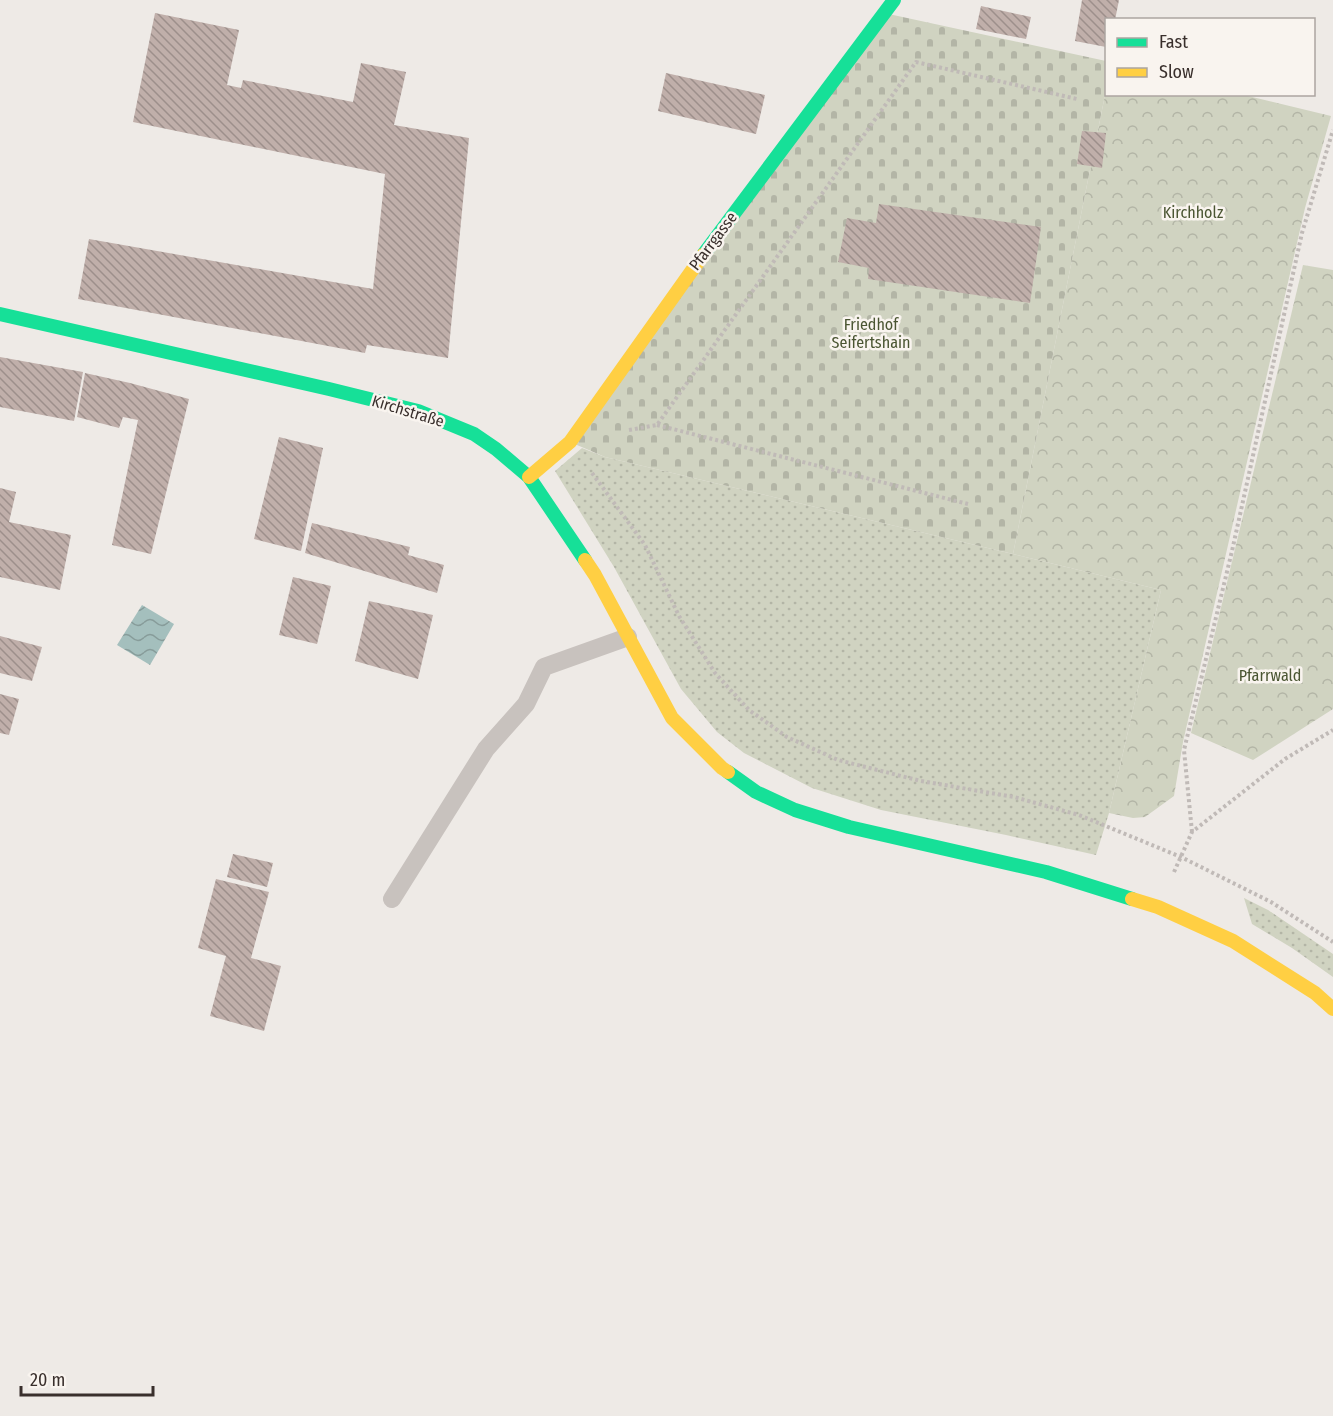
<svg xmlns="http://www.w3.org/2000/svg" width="1333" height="1416" font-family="'Fira Sans Condensed',sans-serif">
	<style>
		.grass { fill: url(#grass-dots) }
		.forest { fill: url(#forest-crowns) }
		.cemetery { fill: url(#cemetery-stones) }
		.water { fill: url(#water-waves) }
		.building { fill: url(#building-back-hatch) }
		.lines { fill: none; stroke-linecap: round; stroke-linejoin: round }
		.path { stroke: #c0bab7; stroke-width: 4; stroke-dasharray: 3 3; stroke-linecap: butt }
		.lane { stroke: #c8c2be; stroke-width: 18 }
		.fast { stroke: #16e098; stroke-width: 14 }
		.slow { stroke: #ffcf43; stroke-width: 14 }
		.labels { text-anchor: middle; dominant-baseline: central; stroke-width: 5; stroke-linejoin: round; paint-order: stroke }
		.park-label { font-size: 16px; fill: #4a5532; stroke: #f9f4ef }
		.street-label { font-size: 16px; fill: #392f2c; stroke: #f9f4ef }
	</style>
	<defs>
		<pattern id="grass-dots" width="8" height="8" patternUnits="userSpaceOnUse" patternTransform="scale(1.5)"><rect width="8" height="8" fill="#d0d3c1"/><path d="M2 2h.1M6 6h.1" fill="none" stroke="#b3b5a6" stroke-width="1.8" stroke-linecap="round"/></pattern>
		<pattern id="forest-crowns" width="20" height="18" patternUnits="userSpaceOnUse" patternTransform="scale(1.5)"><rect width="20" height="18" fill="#d0d3c1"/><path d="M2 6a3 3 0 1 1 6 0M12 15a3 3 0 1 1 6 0" fill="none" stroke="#b3b5a6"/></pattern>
		<pattern id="cemetery-stones" width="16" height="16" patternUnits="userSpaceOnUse" patternTransform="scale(1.5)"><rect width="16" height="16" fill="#d0d3c1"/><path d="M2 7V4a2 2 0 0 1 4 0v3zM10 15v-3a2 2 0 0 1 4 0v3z" fill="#b3b5a6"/></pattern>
		<pattern id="water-waves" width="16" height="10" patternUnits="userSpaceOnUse" patternTransform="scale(1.5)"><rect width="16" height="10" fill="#a4bfbd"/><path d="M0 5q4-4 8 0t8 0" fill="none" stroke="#879c9a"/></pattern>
		<pattern id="building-back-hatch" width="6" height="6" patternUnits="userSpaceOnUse" patternTransform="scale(1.5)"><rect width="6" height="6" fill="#c0afaa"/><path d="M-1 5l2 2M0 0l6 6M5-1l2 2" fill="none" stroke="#9d8f8b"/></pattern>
	</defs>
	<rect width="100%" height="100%" fill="#eeeae6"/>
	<g class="grass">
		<path d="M582 448 605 457 1013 554 1161 590 1109 813 1096 855 1006 835 881 810 812 788 744 753 717 732 681 689 614 567 555 471Z"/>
		<path d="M1244 898 1268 910 1333 954V977L1292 948 1252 924Z"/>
	</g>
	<g class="forest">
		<path d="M1106 90V94L1244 95 1331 116 1305 208 1183 742 1174 796 1145 817 1133 818 1109 813 1161 590 1013 554Z"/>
		<path d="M1303 265 1333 270V709L1253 760 1191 733Z"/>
	</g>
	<path class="cemetery" d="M884 13 1106 61V90L1013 554 605 457 570 442Z"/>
	<path class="water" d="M142 605 174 624 150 665 117 645Z"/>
	<g class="building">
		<path d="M1082 0H1119L1115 20H1106V47L1075 41Z"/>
		<path d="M981 6 1031 17 1026 39 976 29Z"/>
		<path d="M155 13 239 30 227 85 241 88 243 80 353 102 361 63 406 72 394 125 469 138 448 358 367 345 365 353 78 299 89 239 373 289 385 174 133 122Z"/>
		<path d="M666 73 765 95 756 134 658 111Z"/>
		<path d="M1082 131 1106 133 1102 168 1077 164Z"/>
		<path d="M879 204 1041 227 1030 303 868 279 869 268 838 262 847 218 876 223Z"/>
		<path d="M0 357 83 372 74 421 0 407Z"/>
		<path d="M85 373 130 383 189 399 151 554 112 545 138 420 123 417 119 428 77 417Z"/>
		<path d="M279 437 323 448 301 551 254 539Z"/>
		<path d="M0 488 16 492 9 522 71 535 60 590 0 577Z"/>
		<path d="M312 523 410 547 408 555 444 565 437 593 305 553Z"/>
		<path d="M293 577 331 586 317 644 279 635Z"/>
		<path d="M369 601 433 615 418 679 355 661Z"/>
		<path d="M0 636 42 647 32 681 0 673Z"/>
		<path d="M0 694 19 699 9 735 0 733Z"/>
		<path d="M233 854 273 863 267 887 227 877Z"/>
		<path d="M216 879 269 892 251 958 281 966 264 1031 210 1016 226 956 198 948Z"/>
	</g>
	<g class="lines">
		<g class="path">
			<path d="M657 425 968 504"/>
			<path d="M629 430 657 425 916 62 1077 99"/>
			<path d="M592 473 645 545 679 616 715 673 749 710 787 737 838 760 921 781 1014 797 1079 815 1181 857 1271 902 1333 942"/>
			<path d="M1192 832 1184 750 1232 551 1302 233 1333 130"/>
			<path d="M1174 872 1192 832 1285 759 1333 730"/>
		</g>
		<path class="lane" d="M392 899 486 749 526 704 544 667 628 637"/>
		<g class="fast">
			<path d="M703 255 894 0"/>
			<path d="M0 314 329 389 418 411 474 434 496 449 529 477 585 560"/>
			<path d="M728 772 756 792 795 810 849 827 1046 872 1132 899"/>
		</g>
		<g class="slow">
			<path d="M529 477 570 442 703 255"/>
			<path d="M585 560 595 575 672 718 722 768 728 772"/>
			<path d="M1132 899 1158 907 1233 941 1315 993 1333 1009"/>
		</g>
	</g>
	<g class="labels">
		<g class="park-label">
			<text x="1193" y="212">Kirchholz</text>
			<text x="871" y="324">Friedhof<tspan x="871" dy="18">Seifertshain</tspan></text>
			<text x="1270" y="675">Pfarrwald</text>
		</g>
		<g class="street-label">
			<text transform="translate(713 241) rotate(-53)">Pfarrgasse</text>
			<text transform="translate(408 411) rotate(17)">Kirchstraße</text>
		</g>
	</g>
	<rect x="1105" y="18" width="210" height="78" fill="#f9f4ef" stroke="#aca5a1" stroke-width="1.5"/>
	<rect x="1117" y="38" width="30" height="9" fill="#16e098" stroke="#aca5a1" stroke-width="1.5"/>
	<text x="1159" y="48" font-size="18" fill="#392f2c">Fast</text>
	<rect x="1117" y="68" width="30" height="9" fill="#ffcf43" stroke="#aca5a1" stroke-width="1.5"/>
	<text x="1159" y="78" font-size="18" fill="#392f2c">Slow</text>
	<path d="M21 1386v9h132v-9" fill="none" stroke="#392f2c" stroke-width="3"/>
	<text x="30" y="1386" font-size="18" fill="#392f2c" stroke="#f9f4ef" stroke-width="4.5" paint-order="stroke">20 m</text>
</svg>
